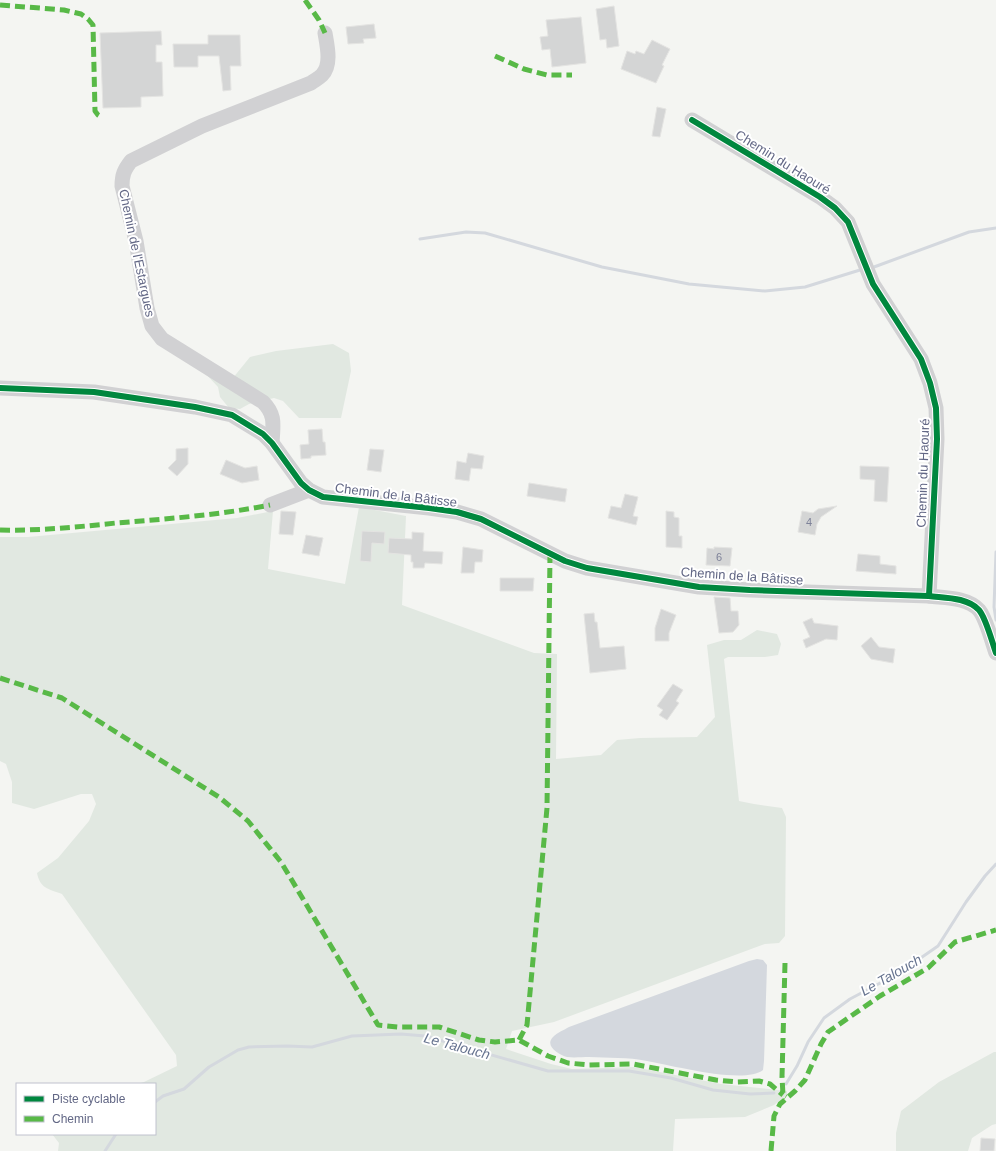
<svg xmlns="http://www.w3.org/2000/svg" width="996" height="1151" font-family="Arial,sans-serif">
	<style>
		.green { fill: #e1e8e1 }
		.water { fill: #d4d8de }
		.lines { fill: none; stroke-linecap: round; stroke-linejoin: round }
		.stream { stroke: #d4d8de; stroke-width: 3 }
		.building { fill: #d4d5d5; stroke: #e4e4e2 }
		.minor { stroke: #d1d1d3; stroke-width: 15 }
		.quiet { stroke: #58b947; stroke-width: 5; stroke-dasharray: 10 5; stroke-linecap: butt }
		.cycleway-casing { stroke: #fff; stroke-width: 8 }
		.cycleway { stroke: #00873e; stroke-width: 6 }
		.labels { text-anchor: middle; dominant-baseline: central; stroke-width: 4; stroke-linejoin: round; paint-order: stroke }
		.number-label { font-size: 11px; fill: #7e8299 }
		.street-label { font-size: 13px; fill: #626785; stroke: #fff }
		.water-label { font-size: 14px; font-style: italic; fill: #677490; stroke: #fff }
	</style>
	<rect width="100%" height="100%" fill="#f4f5f2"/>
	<g class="green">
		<path d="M333 344 349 353 351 371 341 418H299L283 401 274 398 249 404 240 409 229 408 220 397 218 387 205 373 228 384 250 357 276 351Z"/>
		<path d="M359 507 406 516 402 605 534 653 557 654 556 759 601 755 617 740 640 738 697 737 715 717 707 645 724 640H741L757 630 777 634 781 644 778 655 765 657H728L724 659 739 801 754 804 782 808 786 817 785 936 779 943 765 944 554 1022 512 1031 506 1049 551 1064 572 1069 634 1067 721 1084 787 1091V1095L774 1105 745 1117 675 1119 673 1151H58L59 1143 52 1134H155V1084H137L144 1082 177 1066 176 1055 62 894C48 889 40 888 37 873L58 858 89 821 96 804 92 794H81L34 809 12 803V782L6 764 0 761V537H28L237 518 273 511 268 569 345 584Z"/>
		<path d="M994 1052H996V1124L992 1125 972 1138 968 1151H896V1133L901 1111 939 1082Z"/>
	</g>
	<path class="water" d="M757 959 763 960 767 965 764 1061 763 1070C744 1085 671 1065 647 1061 628 1057 608 1058 589 1057 582 1057 574 1058 567 1057 559 1055 544 1046 553 1037 558 1032 564 1030 569 1027L749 961Z"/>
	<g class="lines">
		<g class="stream">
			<path d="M420 239 466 232 485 233 602 267 689 284 765 291 805 287 860 270"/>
			<path d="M874 267 969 232 996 228"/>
			<path d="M996 552 994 607 996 620"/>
			<path d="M786 1084 797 1066 808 1042 824 1018 850 999 899 973 938 946 966 902 985 876 996 864"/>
			<path d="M155 1102 163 1096 184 1089 209 1067 238 1050 249 1047 287 1046 312 1047 352 1036 401 1034 425 1036 548 1071H629L671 1078 713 1090 750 1094 774 1093"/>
			<path d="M105 1151 116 1134"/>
		</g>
	</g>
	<g class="building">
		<path d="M614 6 619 46 607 48 606 39 600 40 596 9Z"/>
		<path d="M581 17 586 63 552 67 550 49 542 50 540 37 548 36 546 20Z"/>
		<path d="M374 24 376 38 363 39 364 43 348 44 346 27Z"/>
		<path d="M161 31 162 45H156V62H162L163 96 141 97V107L103 108 100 33Z"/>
		<path d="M208 35H240L241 66H230L231 90 223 91 219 56H198V67H174L173 44H208Z"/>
		<path d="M652 40 670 49 662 65 664 66 656 83 621 69 627 51 635 54 636 51 644 54Z"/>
		<path d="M657 107 666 109 660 137 652 136Z"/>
		<path d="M322 429 323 442H325L326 455 311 456V458L301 459 300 445 309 444 308 430Z"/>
		<path d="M188 448V464L177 476 168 468 176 460V449Z"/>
		<path d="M370 449 384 450 381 472 367 470Z"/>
		<path d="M468 453 484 456 482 469 471 468 469 481 455 479 457 461 466 463Z"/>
		<path d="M226 460 245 468 257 466 259 480 242 483 220 474Z"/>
		<path d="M860 466 889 467 887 502 874 501 875 480 860 479Z"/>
		<path d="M529 483 567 489 565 502 527 496Z"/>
		<path d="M625 494 638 497 633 516 638 517 636 525 608 518 611 506 621 508Z"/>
		<path d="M837 506 821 517 817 524 815 535 798 532 802 511 813 513 818 509Z"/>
		<path d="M281 511 296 512 293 535 279 534Z"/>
		<path d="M666 511 674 512V517L679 518V536H682V548L666 547Z"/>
		<path d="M362 531 385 532 384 544 372 543 371 562 360 561Z"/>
		<path d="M412 532 424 533 423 551 443 552 442 564 425 563 424 568H413V562H411V555L388 553 389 538 412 539Z"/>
		<path d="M306 535 323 538 319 556 302 553Z"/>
		<path d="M463 547 483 550 482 562H475L474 573H461Z"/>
		<path d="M714 547 732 548 730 566 706 565 707 548 714 549Z"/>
		<path d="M858 554 880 556V564L896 566V574L856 571Z"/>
		<path d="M500 578H534L533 591H500Z"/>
		<path d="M714 597 730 598 731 611H738L739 625 733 632 719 633Z"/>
		<path d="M661 609 676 615 669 633V641H655V628Z"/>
		<path d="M594 613 595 622H597L600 648 624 646 626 669 590 673 584 614Z"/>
		<path d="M812 618 814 623 838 626 837 640 826 639 806 648 803 640 810 637 803 622Z"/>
		<path d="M871 637 879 647 895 649 893 663 871 659 861 646Z"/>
		<path d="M673 684 683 690 676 701 679 703 667 720 659 715 663 710 657 706Z"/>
		<path d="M981 1138 995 1139 994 1151H980Z"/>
	</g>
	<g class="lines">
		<g class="minor">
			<path d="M692 120 820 197 835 208 848 222 873 284 921 359 930 383 936 408 937 439 929 596"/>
			<path d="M0 388 94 392 195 407 232 415 263 434 272 443 301 483 309 490 323 497 429 508 457 512 481 519 565 561 587 568 699 587 750 590 929 596C944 598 967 597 979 610 986 618 992 642 996 653"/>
			<path d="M272 443C273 425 276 415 263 402L162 339 152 326 147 308 136 241 122 186C122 175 124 170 131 161L202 126 311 83C315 80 319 78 322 75 332 65 327 45 325 33"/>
			<path d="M270 505 309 490"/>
		</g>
		<g class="quiet">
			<path d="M305 0 319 20 325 33"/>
			<path d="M0 5 64 10 81 14 88 19 93 25 95 111 98 115 103 118"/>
			<path d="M495 56 524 69 547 75H572"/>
			<path d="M0 530C39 531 77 527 116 523 167 519 219 515 270 505"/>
			<path d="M0 678 62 698 219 797 248 821 281 862 378 1025 398 1027H439L479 1040 495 1042 519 1040 548 1056 568 1063 589 1065 633 1064 716 1080 737 1082 759 1081 770 1084 783 1095"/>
			<path d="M785 963 782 1077 783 1095 786 1097"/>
			<path d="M519 1040 527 1025 547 808 550 554"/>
			<path d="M771 1151 774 1116 780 1104 795 1091 805 1080 821 1044 828 1032 880 996 928 968 955 942 996 930"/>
		</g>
		<defs>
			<g id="cycleway">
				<path d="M692 120 820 197 835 208 848 222 873 284 921 359 930 383 936 408 937 439 929 596"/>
				<path d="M0 388 94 392 195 407 232 415 263 434 272 443 301 483 309 490 323 497 429 508 457 512 481 519 565 561 587 568 699 587 750 590 929 596C944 598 967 597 979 610 986 618 992 642 996 653"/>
			</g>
		</defs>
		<use href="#cycleway" class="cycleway-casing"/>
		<use href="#cycleway" class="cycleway"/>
	</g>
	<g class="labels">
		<g class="number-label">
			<text x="809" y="522">4</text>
			<text x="719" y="557">6</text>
		</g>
		<g class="street-label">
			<text transform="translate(783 162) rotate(32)">Chemin du Haouré</text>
			<text transform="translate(137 253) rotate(78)">Chemin de l'Estargues</text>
			<text transform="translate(923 473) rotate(-88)">Chemin du Haouré</text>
			<text transform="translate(396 495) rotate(7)">Chemin de la Bâtisse</text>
			<text transform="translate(742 576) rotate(4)">Chemin de la Bâtisse</text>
		</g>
		<g class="water-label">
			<text transform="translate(891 975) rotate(-30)">Le Talouch</text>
			<text transform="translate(457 1046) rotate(15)">Le Talouch</text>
		</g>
	</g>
	<rect x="16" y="1083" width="140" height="52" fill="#ffffff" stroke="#c0c2ce"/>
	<rect x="24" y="1096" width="20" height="6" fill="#00873e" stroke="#c0c2ce"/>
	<text x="52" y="1103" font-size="12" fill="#626785">Piste cyclable</text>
	<rect x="24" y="1116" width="20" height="6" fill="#58b947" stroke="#c0c2ce"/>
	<text x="52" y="1123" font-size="12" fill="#626785">Chemin</text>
</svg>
